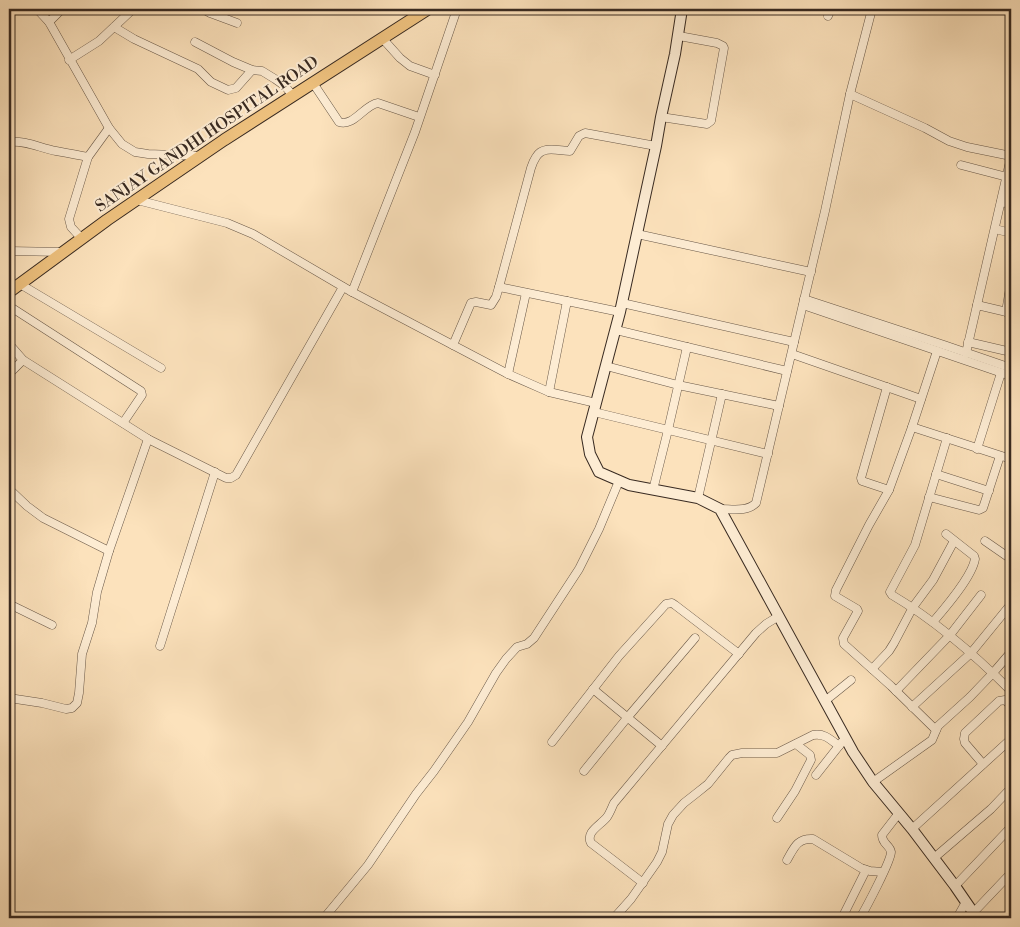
<svg xmlns="http://www.w3.org/2000/svg" width="1020" height="927" font-family="'Libre Bodoni',serif">
	<style>
		.lines { fill: none; stroke-linecap: round; stroke-linejoin: round }
		.street-casing { stroke: #695848; stroke-width: 9 }
		.secondary-casing { stroke: #382a21; stroke-width: 12 }
		.primary-casing { stroke: #382a21; stroke-width: 13 }
		.street { stroke: #fdecd3; stroke-width: 8 }
		.secondary { stroke: #fdecd3; stroke-width: 10 }
		.primary { stroke: #eec17e; stroke-width: 11 }
		.labels { text-anchor: middle; dominant-baseline: central; stroke-width: 4; stroke-linejoin: round; paint-order: stroke }
		.street-label { font-size: 16px; fill: #382a21; stroke: #fdecd3 }
	</style>
	<rect width="100%" height="100%" fill="#fce2bc"/>
	<filter id="stains"><feTurbulence type="fractalNoise" baseFrequency=".004" numOctaves="4"/><feColorMatrix values="0 0 0 0 .2 0 0 0 0 .09 0 0 0 0 .02 0 0 0 .5 -.17"/></filter>
	<radialGradient id="worn" r=".72"><stop offset=".6" stop-color="#630" stop-opacity="0"/><stop offset="1" stop-color="#630" stop-opacity=".3"/></radialGradient>
	<g class="lines">
		<defs>
			<g id="street">
				<path d="M37 9 49 22 62 9"/>
				<path d="M203 9 210 13 237 23"/>
				<path d="M828 16 831 9"/>
				<path d="M49 22 109 128 122 144 135 152 148 154 201 156"/>
				<path d="M114 27 134 39 198 69 211 82 228 90 236 88 252 70"/>
				<path d="M382 38 400 58 410 66 435 75"/>
				<path d="M195 42 233 62 252 70 262 71 275 79 285 86 293 96"/>
				<path d="M69 60 99 41 133 9"/>
				<path d="M313 83 339 122C354 127 364 105 378 103L419 117"/>
				<path d="M850 94 925 128 949 141 967 147 1011 156"/>
				<path d="M661 117 707 124 711 121 724 48 723 46 717 43 679 36"/>
				<path d="M9 142C25 140 40 148 56 151 67 153 78 155 88 157L109 128"/>
				<path d="M961 165 1011 178"/>
				<path d="M137 200 227 223 253 234 352 292 508 374 549 392 596 403"/>
				<path d="M1001 202 1011 204"/>
				<path d="M995 229 1011 233"/>
				<path d="M637 234 811 272"/>
				<path d="M82 239 71 227 69 219 88 157"/>
				<path d="M9 251 63 252"/>
				<path d="M20 284 161 368"/>
				<path d="M352 292 415 132 457 9"/>
				<path d="M804 299 944 345 1011 368"/>
				<path d="M622 303 794 342"/>
				<path d="M803 305 1011 376"/>
				<path d="M977 305 1011 313"/>
				<path d="M9 306 141 391 142 395 123 423"/>
				<path d="M620 312 499 287 531 168C532 165 534 160 536 157 543 145 559 151 570 151L579 136 585 133 656 146"/>
				<path d="M1006 312 1011 282"/>
				<path d="M616 330 787 371"/>
				<path d="M968 342 1011 352"/>
				<path d="M9 344 23 360 148 439 226 478H231L236 475 343 287"/>
				<path d="M453 345 471 303 476 302 491 305 496 297 499 287"/>
				<path d="M937 351 912 427 1011 459"/>
				<path d="M966 353 1011 157"/>
				<path d="M792 354 921 399"/>
				<path d="M606 366 678 385 779 406"/>
				<path d="M9 374 23 360"/>
				<path d="M508 374 526 293"/>
				<path d="M887 387 861 478 862 481 889 490"/>
				<path d="M549 392 567 301"/>
				<path d="M594 412 768 454"/>
				<path d="M912 427 889 490 869 525 836 590 835 596 857 609 858 611 843 638 844 644 891 686 936 730"/>
				<path d="M947 438 915 545 890 592 892 595C936 621 975 655 1011 691"/>
				<path d="M977 449 1001 373"/>
				<path d="M936 474 989 491"/>
				<path d="M9 489 27 506 43 518 109 551"/>
				<path d="M653 490 668 430 687 347"/>
				<path d="M929 497 979 510 983 508 1000 456"/>
				<path d="M698 498 722 394"/>
				<path d="M720 509C733 509 747 512 756 503L825 211 850 94 872 9"/>
				<path d="M985 541 1011 559"/>
				<path d="M9 604 52 625"/>
				<path d="M933 622C945 608 972 577 975 559L974 556 946 534"/>
				<path d="M160 646 215 472"/>
				<path d="M872 669 889 651 894 643 913 607 933 580 954 541"/>
				<path d="M593 689 662 746"/>
				<path d="M896 691 950 635 981 595"/>
				<path d="M9 698 42 703 66 709 72 708 77 703 79 693 82 654 92 623 97 592 109 551 148 439"/>
				<path d="M825 701 851 680"/>
				<path d="M912 707 971 653 1011 604"/>
				<path d="M552 742 619 656 666 604 672 603 675 605 739 654"/>
				<path d="M983 764 965 743 964 739 965 733 999 701 1005 700 1011 706"/>
				<path d="M584 771 627 718 695 638"/>
				<path d="M816 775 842 742"/>
				<path d="M873 782 932 740 938 726 970 697 993 673 1011 652"/>
				<path d="M777 818 795 791 811 760 810 755 796 744"/>
				<path d="M912 829 1011 739"/>
				<path d="M934 858 991 809 1011 788"/>
				<path d="M787 860C794 848 797 838 813 839L861 868 870 871 883 872"/>
				<path d="M643 883 591 843C585 832 601 825 607 817 610 813 612 807 614 803L756 633 766 624 779 616"/>
				<path d="M955 886 1011 827"/>
				<path d="M973 913 1011 873"/>
				<path d="M324 918 368 865 416 794 434 771 468 722 496 673 506 659 517 647 527 644 534 638 579 569 599 529 619 481"/>
				<path d="M614 918 631 899 657 862 662 852 668 824 673 815 684 803 698 792 708 784 729 758 732 755 742 753H777L813 735C824 733 830 739 839 746"/>
				<path d="M842 918 866 870"/>
				<path d="M860 918C866 908 891 861 891 852 890 845 882 844 882 835L899 813"/>
				<path d="M957 918 966 902"/>
			</g>
			<path id="secondary" d="M682 9 675 54 661 117 656 146 620 312 587 437 590 454 599 472 629 485 698 498 720 509 853 752 873 782 912 829 955 886 977 918"/>
			<path id="primary" d="M9 292 107 220 224 140 428 9"/>
		</defs>
		<use href="#street" class="street-casing"/>
		<use href="#secondary" class="secondary-casing"/>
		<use href="#primary" class="primary-casing"/>
		<use href="#street" class="street"/>
		<use href="#secondary" class="secondary"/>
		<use href="#primary" class="primary"/>
	</g>
	<g class="labels">
		<g class="street-label">
			<text transform="translate(207 134) rotate(-34)">SANJAY GANDHI HOSPITAL ROAD</text>
		</g>
	</g>
	<rect width="1020" height="927" fill="none" stroke="#fce2bc" stroke-width="30"/>
	<rect x="10" y="10" width="1000" height="907" fill="none" stroke="#382a21" stroke-width="2.5"/>
	<rect x="15" y="15" width="990" height="897" fill="none" stroke="#382a21"/>
	<rect width="100%" height="100%" filter="url(#stains)"/>
	<rect width="100%" height="100%" fill="url(#worn)"/>
</svg>
